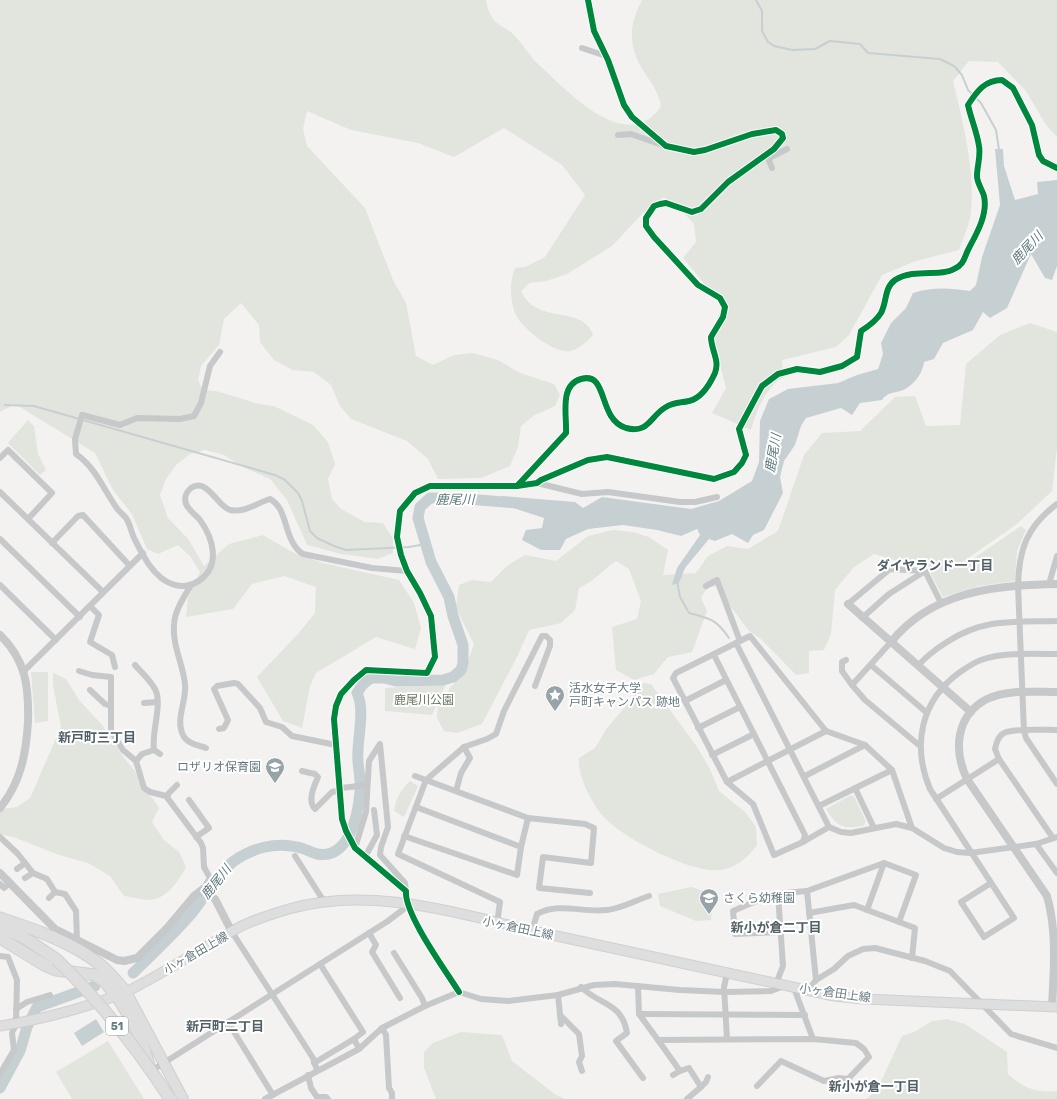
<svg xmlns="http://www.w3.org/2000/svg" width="1057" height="1099" font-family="Rubik,'Noto Sans JP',sans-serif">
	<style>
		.green { fill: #e2e4de }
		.water { fill: #c6d0d2 }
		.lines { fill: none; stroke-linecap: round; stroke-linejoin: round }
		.stream { stroke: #c6d0d2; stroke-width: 2 }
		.river { stroke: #c6d0d2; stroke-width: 11 }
		.secondary-casing { stroke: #cfd0d1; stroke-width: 11 }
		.primary-casing { stroke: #cfcfcf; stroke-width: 12 }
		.motorway-casing { stroke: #cfd0d0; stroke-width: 13 }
		.minor { stroke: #c7c8c9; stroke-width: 6 }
		.tertiary { stroke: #c7c8c9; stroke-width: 8 }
		.secondary { stroke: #dddedd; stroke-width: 9 }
		.primary { stroke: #dddedd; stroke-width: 10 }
		.motorway { stroke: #dddedd; stroke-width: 11 }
		.motorway-bridge-casing { stroke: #cfd0d0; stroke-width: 13; stroke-linecap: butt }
		.motorway-bridge { stroke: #dddedd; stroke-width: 11 }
		.cycleway-casing { stroke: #fff; stroke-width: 8 }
		.cycleway { stroke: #00873e; stroke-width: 6 }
		.labels { text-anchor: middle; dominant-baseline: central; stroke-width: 4; stroke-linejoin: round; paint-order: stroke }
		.shield { fill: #fff; stroke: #92a1a6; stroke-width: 1 }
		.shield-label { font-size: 11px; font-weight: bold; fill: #647980 }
		.poi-label { font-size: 12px; fill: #647980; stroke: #fff; text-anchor: start }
		.park-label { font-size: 12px; fill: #6a7862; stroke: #fff }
		.street-label { font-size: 12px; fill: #647980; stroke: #fff }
		.water-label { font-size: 13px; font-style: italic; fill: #5f7b7e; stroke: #fff }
		.neighbourhood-label { font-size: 13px; font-weight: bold; fill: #516066; stroke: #fff }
	</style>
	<rect width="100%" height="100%" fill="#f3f2f1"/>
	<g class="green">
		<path d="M0 0H486C491 28 502 22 517 38 523 45 528 53 534 60 541 67 549 74 556 81 581 104 632 151 661 106 659 94 653 85 646 75 629 49 627 28 642 0H1057V137L1046 125 1026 91 998 62 969 61 953 81C963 123 975 168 971 212 970 224 963 238 959 250L916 261 882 275 849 335 836 347 782 360 783 377C765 389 757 409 751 430L712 413 726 388 714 342 715 326 722 305 683 258 696 242 694 224 681 210 664 197 642 214 612 246 567 274 546 281 530 283 521 291C537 326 583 304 593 335 587 342 580 348 571 351 555 355 520 327 515 313 510 299 509 282 515 268L525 267 545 257 585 195 562 165 504 128 454 157 418 143 351 130 307 111 303 129 307 146 365 208 393 280 406 303 416 356 433 365 454 355 473 353 498 360 520 373 554 384 560 395 555 406 533 416 521 426 518 447 510 466 481 478 438 479 428 459 407 441 351 419 340 406 331 385 314 372 293 370 274 360 260 342 259 325 241 303 224 319 219 345 201 366 198 380 203 390 216 391 259 404 274 406 313 425 328 442 335 464 328 479 332 499 341 509 365 522 383 523 393 539V553L378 559 341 554 307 545 287 500 270 479 243 467 224 455 205 450 190 454 176 465 166 479 160 495 168 518 189 540 204 566 229 544 263 535 292 552 323 563 399 580 414 603 421 628 415 649 376 637 316 673 310 686 302 728 283 721 257 677 298 634 315 613 316 587 284 576 252 584 233 609 186 617 188 597 200 572 190 556 178 545 158 554 147 549 132 514 113 490 95 453 15 404 0 412Z"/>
		<path d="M1030 323 1057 332V448L1052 491 1017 524 961 563 932 564 961 567 1021 526 1026 530 1017 551 1015 581 979 586 943 597 925 563 909 564 874 554 854 567 835 590 831 634 824 650 809 651V673L796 675 761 639 749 631 715 586 707 588 701 598 707 611 692 652 668 657 654 674 634 680 616 670 612 627 637 619 641 601 629 569 616 561C603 570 593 582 579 588L575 610 561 623 529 630 518 655 482 724 457 733 444 731 437 718 438 706 450 688 464 672 474 644 456 608 459 585 472 580 491 582 508 565 525 555 556 561 588 536 613 530 633 532 649 537 668 550 663 575 696 573 708 556 727 546 748 549 778 531 804 455 822 433 860 431 895 397 915 396 926 426 960 425 966 364 1000 335Z"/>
		<path d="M28 420 34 426 38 454 46 470 40 475 8 443Z"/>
		<path d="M31 672H48V721L35 723Z"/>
		<path d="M53 673 66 679 79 700 103 726 124 758 135 771 143 789 153 799 159 808 152 822 164 840 179 852 186 867C179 880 167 899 150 900 142 900 132 897 124 896L110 876 88 863 59 855 16 838 0 834V809L17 807 30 798 61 727 53 685Z"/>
		<path d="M643 683 651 684 697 747 710 769 719 791 745 812 756 827 757 845C747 858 738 867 721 870 692 874 628 840 608 821 594 809 577 776 579 758L595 748 607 728 638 692Z"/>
		<path d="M446 684 432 715 385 711V688Z"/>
		<path d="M410 781 418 786 404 817 394 811C396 797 400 791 410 781Z"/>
		<path d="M851 795 855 798 866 822 863 826C842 829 837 827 826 809Z"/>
		<path d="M691 887 713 894 711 920 696 921 660 906 658 894Z"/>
		<path d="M947 1019 965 1024 1007 1052 1008 1074C1023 1088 1036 1093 1057 1091V1099H866L877 1090 902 1036 914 1032 932 1021Z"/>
		<path d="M461 1032 502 1035 512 1061 556 1095 565 1099H436L424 1068V1052L433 1043Z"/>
		<path d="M108 1041 144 1099H72L56 1072Z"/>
	</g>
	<g class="water">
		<path d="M995 149H1003L1004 166 1015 200 1038 194 1037 182 1057 180V266L1052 280 1045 278 1031 254 1007 308 990 318 983 312 973 330 943 343 934 359 924 362C923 372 916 382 907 388 898 394 889 390 882 400L860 403 852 415 841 408 806 418 801 426 795 445 784 461 780 477 783 493 764 530 753 535 748 543 732 534 715 541 709 539 685 568 679 583 672 585 677 568 700 535 697 529 681 536 657 530 623 525 588 529 566 539 560 550H541L522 540 526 530 542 528 544 518 501 504 502 496 575 502 583 508 602 497 691 509 719 501 752 481 759 462 760 421 769 399 788 389 838 383 857 375 878 369 883 354 881 343 891 323 906 308 913 293C933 287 949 288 970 291L976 285 982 257 1000 205Z"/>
		<path d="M96 1019 104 1032 82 1046 74 1033Z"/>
	</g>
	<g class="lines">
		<g class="stream">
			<path d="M756 0 762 11V31L768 42 774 46 792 50 815 49 830 41 860 44 868 53 940 59 954 66 962 75 968 90 981 103 996 130 999 150"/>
			<path d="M5 405 34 406 275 475 285 480 298 493 302 501 310 531 317 538 334 546 346 550 409 547 426 544"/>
			<path d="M677 581 680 597 689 613C711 619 716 619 729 638"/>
		</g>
		<g class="river">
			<path d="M133 973C153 954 174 934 192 913 206 896 216 874 234 861 252 848 275 842 297 847 304 848 310 852 317 854 349 860 358 815 360 792 361 782 359 772 358 762 356 741 366 712 357 693L363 684 371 678H384L396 681 443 680 453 677 461 670 463 663V645L453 616 449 597 431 562 418 518 420 507 430 498H455L516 503"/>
			<path d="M0 1088 20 1051 27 1027 37 1007 95 986"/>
		</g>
		<defs>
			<path id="secondary" d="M0 1026C32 1021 58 1015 89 1005 101 1001 114 997 126 992 164 973 199 950 236 929 252 920 272 914 289 909 376 884 467 917 552 935 646 955 740 976 834 996L863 999 1057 1007"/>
			<g id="primary">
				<path d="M126 992 183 1099"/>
				<path d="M116 996C131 1019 144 1041 150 1068"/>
			</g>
			<g id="motorway">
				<path d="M0 918C33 929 70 941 98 963 109 971 117 982 126 992"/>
				<path d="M0 927 23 937 56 959"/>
				<path d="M0 938 46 966 56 970 95 975 105 982 116 996"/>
			</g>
		</defs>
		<use href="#secondary" class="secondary-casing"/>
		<use href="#primary" class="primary-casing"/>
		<use href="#motorway" class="motorway-casing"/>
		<g class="minor">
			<path d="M582 48 606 56"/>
			<path d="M618 135 631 134 665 146"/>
			<path d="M765 156 771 157 787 149"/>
			<path d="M768 158 772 168"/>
			<path d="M220 352 210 366 201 403 194 416 180 419 137 418 120 425 82 415 75 439 76 454C95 467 103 488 116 507 118 511 123 514 126 518 130 524 131 531 134 538 142 554 153 577 172 584 181 588 192 586 200 580 221 565 213 538 200 520 196 515 189 511 186 504 184 498 186 492 191 488 207 477 217 506 230 510 245 513 257 503 270 499 289 509 283 541 303 554L372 568 407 571"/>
			<path d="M0 458 8 450 52 493 28 519"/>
			<path d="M537 483 582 494 608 492 680 502H695L717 497"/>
			<path d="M517 486 566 433C567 416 559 385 581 379 609 371 597 419 626 428 649 434 650 416 666 407 674 402 681 403 689 401 702 398 710 384 715 373 720 360 711 350 711 337L723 317 725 307 720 298 698 285 654 237 646 226V218L654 206 660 204 666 203 692 212 701 209 728 182 774 149 783 138 782 134 776 130 752 134 705 150 694 152 666 146 632 117 624 105 608 60 594 31 588 0"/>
			<path d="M0 492 103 592"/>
			<path d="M1057 504C1026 527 1019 550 1018 586L1024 731 1026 738 1057 784"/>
			<path d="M0 539 80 617"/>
			<path d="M52 543 78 516 83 515 129 565"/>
			<path d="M1049 584 1057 556"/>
			<path d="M0 585 56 640"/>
			<path d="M191 585C184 597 175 610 174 624 172 645 183 664 185 684 187 701 175 719 183 735 187 744 198 745 206 748"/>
			<path d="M706 586 717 580 740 641"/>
			<path d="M848 604 890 569 925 571 941 603"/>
			<path d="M90 606 99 615 90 642 112 655 115 667"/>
			<path d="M862 618 889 594 925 571"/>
			<path d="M891 642 852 685 865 700 920 746"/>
			<path d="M736 643 750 636 826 731"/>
			<path d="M714 655 805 835 803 842"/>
			<path d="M846 660 842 662V671L852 685"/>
			<path d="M135 665C141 672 150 680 155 689 163 703 151 733 154 750"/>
			<path d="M871 665 926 712"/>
			<path d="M918 666C926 656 936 649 947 642 984 618 1014 622 1057 621"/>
			<path d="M24 671 143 553"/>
			<path d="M79 671 92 675 111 677V731L123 750 136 761 144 788 150 792 166 796 201 843 203 848 204 867 210 878 203 889"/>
			<path d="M90 690 105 704 111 706"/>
			<path d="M685 701 726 680"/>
			<path d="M144 703 157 702"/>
			<path d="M698 728 740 707"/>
			<path d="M219 729 224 728 228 720 214 689 217 686 234 683 238 684 260 708 266 722 282 727 292 736 336 745"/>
			<path d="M712 755 754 734"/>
			<path d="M136 761 142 754 154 750 160 754"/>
			<path d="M302 771 315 774 318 777C314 786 307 801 315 809L332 792 341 790"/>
			<path d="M415 776 528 818 585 824 594 828 591 863 543 857 539 888 590 893"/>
			<path d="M805 776 865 745"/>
			<path d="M727 782 826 731 865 745 892 770 912 828"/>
			<path d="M341 788 367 785"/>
			<path d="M855 788 874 828"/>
			<path d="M456 791 461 773 470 758 464 747"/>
			<path d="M168 798V794L177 785"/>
			<path d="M936 799 999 759"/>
			<path d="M189 800 209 828 196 837"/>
			<path d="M819 806 892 770"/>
			<path d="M416 807 521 847"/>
			<path d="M829 827 803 842 774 855 753 804 727 782 673 678 676 673 736 643 829 827 841 832 851 833 896 824 912 828 944 848 957 852 970 853 1036 844 1057 837"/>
			<path d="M404 836 517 875 521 847 528 818"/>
			<path d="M0 837 18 854 33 873 47 879 55 892 65 894 76 911 77 939"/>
			<path d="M1053 838 999 759 995 749C996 744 998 736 1004 733 1013 728 1045 730 1057 730"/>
			<path d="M1036 844 1057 873"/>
			<path d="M355 848 366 812 369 761 380 744 388 827 381 847 380 855 405 883 406 891"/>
			<path d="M295 856 325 903"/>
			<path d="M365 857 377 835 374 810"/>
			<path d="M17 869 25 863"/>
			<path d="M25 878 33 873"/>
			<path d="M991 883 961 902 984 937 1014 918 930 789C912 746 920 701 960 672 966 668 973 663 981 660 1004 652 1033 654 1057 654"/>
			<path d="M0 884 4 888 10 883"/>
			<path d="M807 891 816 980"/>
			<path d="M49 898 55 892"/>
			<path d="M867 910 884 863"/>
			<path d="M809 913 854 905 915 928 912 958"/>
			<path d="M497 924 500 902 398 854 426 780 464 747 487 739 496 734 504 711 542 636H546L550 640V646L535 686"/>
			<path d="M532 931 537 914C559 902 583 913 607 910 621 909 636 900 649 896"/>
			<path d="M232 932 313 1058 317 1070"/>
			<path d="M780 932 735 934 733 911 773 894 807 891 884 863 916 875 899 922"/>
			<path d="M369 933 376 945 372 952 400 998"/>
			<path d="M394 953 422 998 425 1006"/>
			<path d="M0 956 8 957 17 980 16 1024 12 1033 14 1050 0 1074"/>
			<path d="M320 964 363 1032 354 1039 359 1049"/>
			<path d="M776 984 783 966 778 894"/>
			<path d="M638 986 639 1014 658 1040 813 1039 856 1043 864 1049 869 1057 848 1079 839 1078 824 1081 781 1061 757 1086"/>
			<path d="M581 987C599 1005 622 1002 627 1033L616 1041 643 1078"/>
			<path d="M794 988 813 1039"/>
			<path d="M808 990 816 980 834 969 848 956 863 949 875 948 925 961 950 971 1011 1034 1057 1048"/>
			<path d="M459 992C446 971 404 914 406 891L355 848 346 831 342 819 334 719 336 706 341 694 354 680 366 670 427 673 435 657 431 616 420 593 407 571 401 555 397 537 400 511 415 493 430 486H517L537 483 541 480 588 460 607 457 714 479 734 472 742 463 746 455 739 429 762 386 778 374 797 369 820 372 842 366 857 357 861 331C869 326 876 321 881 313 887 302 884 288 895 280 914 268 941 277 954 269 965 264 964 257 969 248 977 233 988 214 984 196 982 189 977 183 977 176 977 166 981 156 979 146 977 132 971 119 968 105 977 91 985 80 1002 80L1013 88 1032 125 1039 155 1043 161 1057 168"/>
			<path d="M558 995 561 1024"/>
			<path d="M16 1009 27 1002 50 995"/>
			<path d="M639 1014 805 1015"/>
			<path d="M560 1015 579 1034 582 1056 579 1062 582 1071"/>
			<path d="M228 1022 273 1095"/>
			<path d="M382 1028 386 1035 389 1088 392 1093V1099"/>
			<path d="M727 1039 724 987 727 973"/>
			<path d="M658 1040 680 1071 689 1068 701 1087 687 1099"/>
			<path d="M314 1063 354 1039"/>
			<path d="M151 1071 388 921 409 905"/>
			<path d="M308 1075 311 1088 317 1097H326L328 1099"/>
			<path d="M673 1075 680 1071"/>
			<path d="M701 1087 706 1082 708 1077"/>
			<path d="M265 1099 359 1049 382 1028 425 1006 459 992 481 999 508 1001 558 995 594 985 615 984 680 990 725 992 771 991 784 986"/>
		</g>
		<g class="tertiary">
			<path d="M848 604 971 712"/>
			<path d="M0 635C26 660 29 687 28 722 26 754 21 782 0 808"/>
			<path d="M891 642C932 591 996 585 1057 584"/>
			<path d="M0 873 55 929 117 960 124 961 137 958 167 928 194 896 203 889 215 899 232 932"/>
			<path d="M1052 1007C1054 969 1057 931 1047 896L967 779C953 750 956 715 987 699 1008 689 1035 692 1057 692"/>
		</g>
		<use href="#secondary" class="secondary"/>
		<use href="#primary" class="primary"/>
		<use href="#motorway" class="motorway"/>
		<defs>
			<path id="motorway-bridge" d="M56 959C100 1001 137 1048 170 1099"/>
		</defs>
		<use href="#motorway-bridge" class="motorway-bridge-casing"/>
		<use href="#motorway-bridge" class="motorway-bridge"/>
		<defs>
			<g id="cycleway">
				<path d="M517 486 566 433C567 416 559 385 581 379 609 371 597 419 626 428 649 434 650 416 666 407 674 402 681 403 689 401 702 398 710 384 715 373 720 360 711 350 711 337L723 317 725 307 720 298 698 285 654 237 646 226V218L654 206 660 204 666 203 692 212 701 209 728 182 774 149 783 138 782 134 776 130 752 134 705 150 694 152 666 146 632 117 624 105 608 60 594 31 588 0"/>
				<path d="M459 992C446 971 404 914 406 891L355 848 346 831 342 819 334 719 336 706 341 694 354 680 366 670 427 673 435 657 431 616 420 593 407 571 401 555 397 537 400 511 415 493 430 486H517L537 483 541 480 588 460 607 457 714 479 734 472 742 463 746 455 739 429 762 386 778 374 797 369 820 372 842 366 857 357 861 331C869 326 876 321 881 313 887 302 884 288 895 280 914 268 941 277 954 269 965 264 964 257 969 248 977 233 988 214 984 196 982 189 977 183 977 176 977 166 981 156 979 146 977 132 971 119 968 105 977 91 985 80 1002 80L1013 88 1032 125 1039 155 1043 161 1057 168"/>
			</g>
		</defs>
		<use href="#cycleway" class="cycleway-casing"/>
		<use href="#cycleway" class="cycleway"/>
	</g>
	<defs>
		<symbol id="sight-pin" viewBox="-11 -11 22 30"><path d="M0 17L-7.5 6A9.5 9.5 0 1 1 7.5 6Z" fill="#96a3a8" stroke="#fff"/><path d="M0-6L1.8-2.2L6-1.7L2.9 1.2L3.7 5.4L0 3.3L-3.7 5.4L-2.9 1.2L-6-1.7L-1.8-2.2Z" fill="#fff"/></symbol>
		<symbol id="school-pin" viewBox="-11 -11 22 30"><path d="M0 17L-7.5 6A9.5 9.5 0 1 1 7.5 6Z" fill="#96a3a8" stroke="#fff"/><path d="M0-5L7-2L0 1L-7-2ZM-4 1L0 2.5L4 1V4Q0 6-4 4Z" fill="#fff"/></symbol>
	</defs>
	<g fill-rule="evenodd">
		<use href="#sight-pin" x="544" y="684" width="22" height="30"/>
		<use href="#school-pin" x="264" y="756" width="22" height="30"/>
		<use href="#school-pin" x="698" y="887" width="22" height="30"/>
	</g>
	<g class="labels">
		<rect class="shield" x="106" y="1017" width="22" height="18" rx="3"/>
		<g class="shield-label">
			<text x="117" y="1026">51</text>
		</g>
		<g class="poi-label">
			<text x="569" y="688">活水女子大学<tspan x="569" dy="14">戸町キャンパス 跡地</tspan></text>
			<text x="261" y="767" text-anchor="end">ロザリオ保育園</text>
			<text x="723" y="898">さくら幼稚園</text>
		</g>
		<g class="park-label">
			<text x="424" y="700">鹿尾川公園</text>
		</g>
		<g class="street-label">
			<text transform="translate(518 928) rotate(12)">小ヶ倉田上線</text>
			<text transform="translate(196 953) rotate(-30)">小ヶ倉田上線</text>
			<text transform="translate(835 993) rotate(8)">小ヶ倉田上線</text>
		</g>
		<g class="water-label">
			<text transform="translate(1027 248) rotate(-47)">鹿尾川</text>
			<text transform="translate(773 453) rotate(-80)">鹿尾川</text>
			<text x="455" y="499">鹿尾川</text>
			<text transform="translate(216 882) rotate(-51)">鹿尾川</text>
		</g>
		<g class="neighbourhood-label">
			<text x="935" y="565">ダイヤランド一丁目</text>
			<text x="97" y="737">新戸町三丁目</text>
			<text x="776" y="927">新小が倉二丁目</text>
			<text x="225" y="1026">新戸町二丁目</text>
			<text x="874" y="1086">新小が倉一丁目</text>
		</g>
	</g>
</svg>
